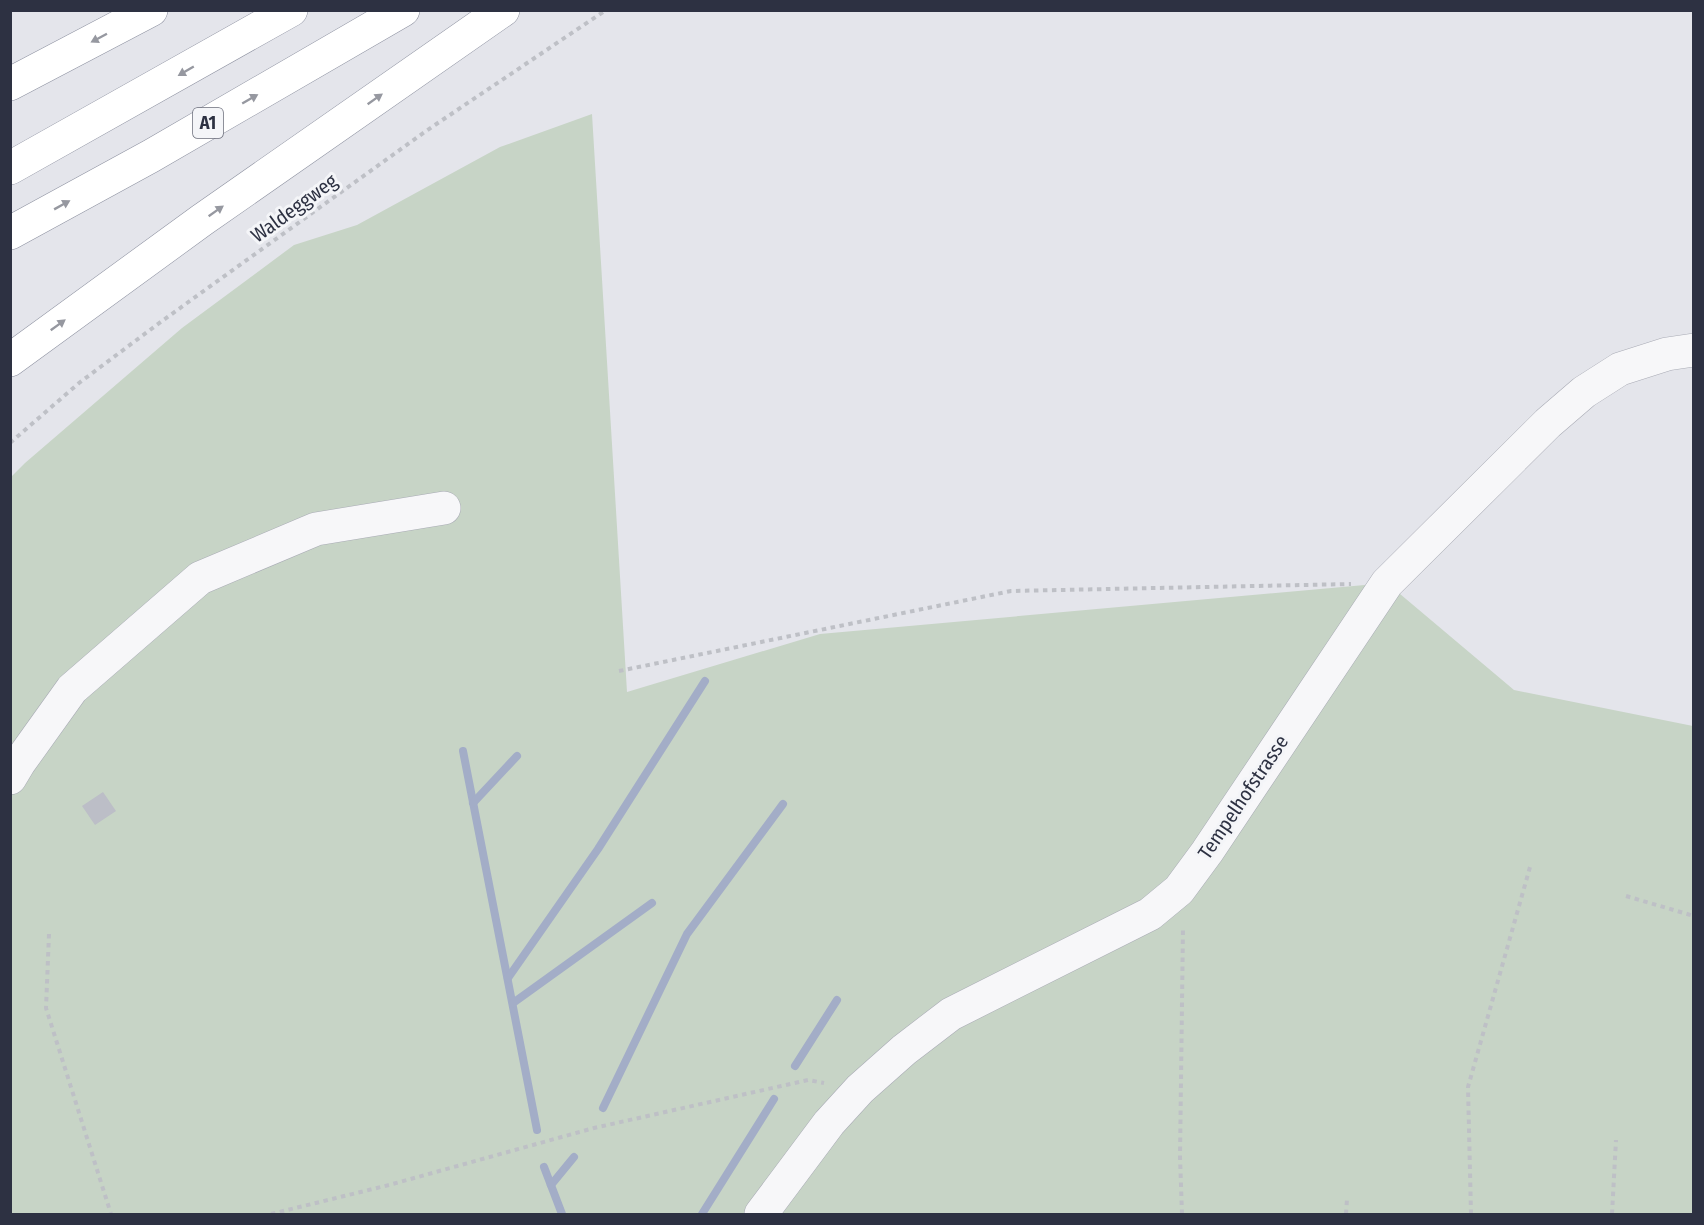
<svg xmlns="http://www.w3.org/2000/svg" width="1704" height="1225" font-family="'Fira Sans Condensed',sans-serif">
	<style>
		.green { fill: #c7d4c6 }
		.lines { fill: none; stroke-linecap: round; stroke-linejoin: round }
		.stream { stroke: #a3adc7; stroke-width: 8 }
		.building { fill: #bcbec7 }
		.minor-casing { stroke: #a9abb5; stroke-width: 34 }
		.highway-casing { stroke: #8d91a0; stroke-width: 34 }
		.path { stroke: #bec0c6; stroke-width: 4; stroke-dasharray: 4.5 4.5; stroke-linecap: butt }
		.minor { stroke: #f7f7f9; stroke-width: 33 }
		.highway { stroke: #fff; stroke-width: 33 }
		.oneway { fill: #9698a0 }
		.labels { text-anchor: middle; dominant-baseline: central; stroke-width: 6; stroke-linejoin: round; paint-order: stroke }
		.shield { fill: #f4f5f8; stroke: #696c79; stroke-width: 1.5 }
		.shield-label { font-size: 18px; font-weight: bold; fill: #2d3142 }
		.street-label { font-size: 20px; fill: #2d3142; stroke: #f4f5f8 }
	</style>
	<rect width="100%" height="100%" fill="#e4e5eb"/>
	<path class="green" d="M592 114 627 692 820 634 1387 583 1514 690 1693 726V1214H11L10 478 25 463 182 328 294 245 357 225 500 147Z"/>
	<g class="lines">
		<g class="stream">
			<path d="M463 751 537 1130"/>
			<path d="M473 803 517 756"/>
			<path d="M508 978 598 849 705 681"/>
			<path d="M513 1003 652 903"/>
			<path d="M795 1066 837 1000"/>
			<path d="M603 1108 687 934 783 804"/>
			<path d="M544 1167 562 1214"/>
			<path d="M551 1185 574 1157"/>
			<path d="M702 1214 774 1099"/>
		</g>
	</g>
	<path class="building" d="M103 792 116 811 95 825 82 806Z"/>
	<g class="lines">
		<defs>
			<g id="minor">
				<path d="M10 778 19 763 72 689 200 578 316 529 444 508"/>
				<path d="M761 1214 829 1123 860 1089 904 1050 951 1014 1150 914 1179 890 1207 852 1387 583 1548 423 1584 392 1620 369 1667 354 1694 350"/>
			</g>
			<g id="highway">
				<path d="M10 84 151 10"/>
				<path d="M10 168 291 10"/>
				<path d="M10 233 151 156 403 10"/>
				<path d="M10 360 202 220 503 10"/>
			</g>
		</defs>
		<use href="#minor" class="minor-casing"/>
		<use href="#highway" class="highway-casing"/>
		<g class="path">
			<path d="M10 443 79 383 162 321 426 131 606 10"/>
			<path d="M619 671 1011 591 1351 584"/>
			<path d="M1626 896 1694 916"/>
			<path d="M49 934 46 1008 111 1214"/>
			<path d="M271 1214 389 1185 594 1128 808 1080 824 1083"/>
			<path d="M1182 1214 1180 1157 1183 927"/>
			<path d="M1346 1214 1347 1199"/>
			<path d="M1471 1214 1468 1087 1530 867"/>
			<path d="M1612 1214 1616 1140"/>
		</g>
		<use href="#minor" class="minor"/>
		<use href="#highway" class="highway"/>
	</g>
	<defs><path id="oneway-solid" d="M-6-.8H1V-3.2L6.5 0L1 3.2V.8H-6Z" transform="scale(1.5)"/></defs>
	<g class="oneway">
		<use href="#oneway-solid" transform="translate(99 38) rotate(152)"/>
		<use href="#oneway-solid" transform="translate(186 71) rotate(150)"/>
		<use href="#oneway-solid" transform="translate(250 99) rotate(-30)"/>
		<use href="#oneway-solid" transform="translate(375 99) rotate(-35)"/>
		<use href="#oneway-solid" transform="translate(62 205) rotate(-29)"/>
		<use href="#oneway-solid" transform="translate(216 211) rotate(-35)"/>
		<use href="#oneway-solid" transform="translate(58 325) rotate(-36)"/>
	</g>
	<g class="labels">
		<rect class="shield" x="193" y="108" width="30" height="30" rx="4.5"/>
		<g class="shield-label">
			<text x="208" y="123">A1</text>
		</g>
		<g class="street-label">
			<text transform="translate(294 208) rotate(-36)">Waldeggweg</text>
			<text transform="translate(1243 797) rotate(-56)">Tempelhofstrasse</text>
		</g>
	</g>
	<rect width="1704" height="1225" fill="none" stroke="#2d3142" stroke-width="24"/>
</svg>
